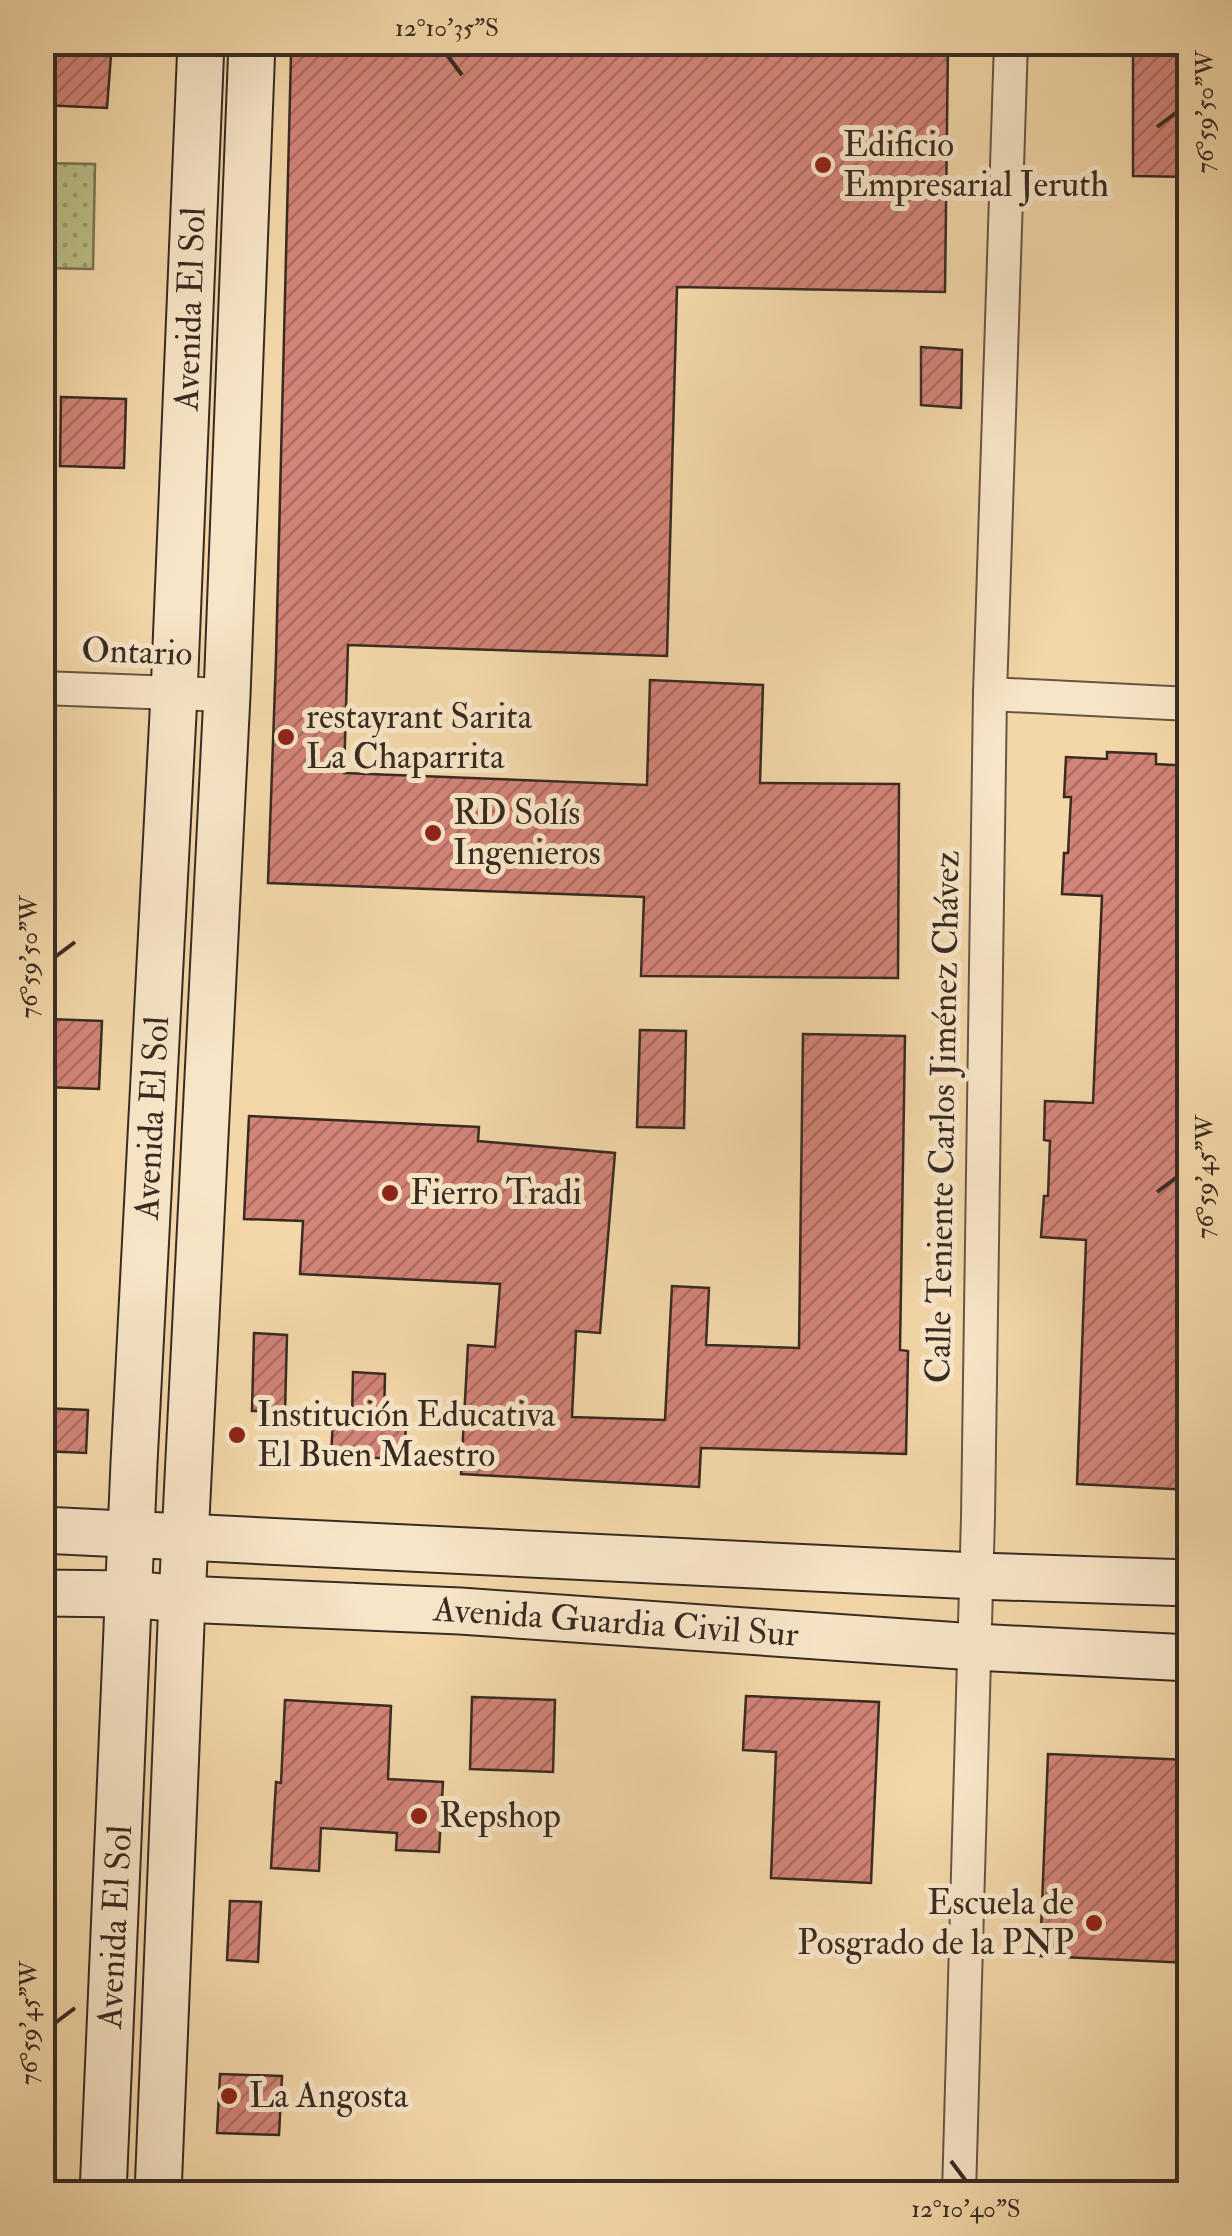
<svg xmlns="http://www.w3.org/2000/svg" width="1232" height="2236" font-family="'IM FELL Double Pica',serif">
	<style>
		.park { fill: url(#park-dots); stroke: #7a7454; stroke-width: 2.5 }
		.building { fill: url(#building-hatch); stroke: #392b22; stroke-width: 2.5 }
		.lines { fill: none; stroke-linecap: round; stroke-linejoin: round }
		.minor-casing { stroke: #685644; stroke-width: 36 }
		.secondary-casing { stroke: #392b22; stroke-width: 49 }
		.minor { stroke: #f7e5c7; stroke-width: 32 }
		.secondary { stroke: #f7e5c7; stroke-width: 45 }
		.ticks { fill: none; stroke: #392b22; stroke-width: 4 }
		.poi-dot { fill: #8f2418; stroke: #f7e5c7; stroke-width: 4 }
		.labels { text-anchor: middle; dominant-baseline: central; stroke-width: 10; stroke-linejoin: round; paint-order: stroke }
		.poi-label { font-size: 35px; fill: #392b22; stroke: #f7e5c7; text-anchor: start }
		.street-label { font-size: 35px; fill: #392b22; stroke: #f7e5c7 }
		.neatline { fill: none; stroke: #392b22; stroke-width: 4 }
		.ticks-label { font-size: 25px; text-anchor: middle; fill: #392b22 }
	</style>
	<defs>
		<pattern id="park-dots" width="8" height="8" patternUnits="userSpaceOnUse" patternTransform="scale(2.5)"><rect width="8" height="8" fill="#bbbe87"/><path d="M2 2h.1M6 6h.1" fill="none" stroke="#999b6e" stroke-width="1.8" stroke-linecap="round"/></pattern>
		<pattern id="building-hatch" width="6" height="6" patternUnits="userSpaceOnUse" patternTransform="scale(2.5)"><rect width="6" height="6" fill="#d38478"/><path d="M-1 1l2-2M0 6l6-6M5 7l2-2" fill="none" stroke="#ac6c62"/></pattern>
	</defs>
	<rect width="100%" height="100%" fill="#f3d7a9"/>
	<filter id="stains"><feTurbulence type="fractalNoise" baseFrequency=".002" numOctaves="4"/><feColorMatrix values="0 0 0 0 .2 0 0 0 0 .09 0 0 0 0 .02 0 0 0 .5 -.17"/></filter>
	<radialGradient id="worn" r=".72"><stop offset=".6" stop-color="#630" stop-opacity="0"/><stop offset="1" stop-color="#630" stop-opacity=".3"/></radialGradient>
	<path class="park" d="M43 163 95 164 93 269 43 268Z"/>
	<g class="building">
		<path d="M42 42H112L107 108 42 105Z"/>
		<path d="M329 42H948L945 292 677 287 667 656 348 645 344 773 647 785 650 680 763 685 760 783 899 784 898 978 641 976 644 897 268 883 276 658 291 55 328 56Z"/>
		<path d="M1133 42H1190V177L1133 176Z"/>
		<path d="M921 347 962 350 961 408 921 405Z"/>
		<path d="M61 397 126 399 124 468 60 466Z"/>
		<path d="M1107 752 1156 754V764L1190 766V1490L1077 1484 1086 1240 1041 1237 1044 1196H1048L1050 1141 1044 1140 1045 1101 1093 1103 1102 896 1062 894 1064 853H1068L1071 797H1064L1066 757 1107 759Z"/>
		<path d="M48 1019 102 1021 99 1089 46 1087Z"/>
		<path d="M640 1030 686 1031 684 1128 637 1127Z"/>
		<path d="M803 1034 905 1036 900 1350 908 1351 906 1454 701 1448 699 1487 461 1474 468 1345 495 1347 500 1284 300 1274 303 1221 244 1219 249 1116 479 1127 478 1141 615 1153 600 1333 576 1331 572 1417 665 1420 672 1286 709 1288 706 1345 799 1348Z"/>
		<path d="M254 1333 287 1335 285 1412 252 1411Z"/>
		<path d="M353 1372 385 1374 384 1423 406 1424 404 1459 331 1456 333 1420 352 1421Z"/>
		<path d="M42 1408 88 1410 86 1453 42 1451Z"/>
		<path d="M746 1696 879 1702 871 1883 771 1878 776 1752 743 1750Z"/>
		<path d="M472 1697 555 1700 553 1772 470 1769Z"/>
		<path d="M285 1700 391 1706 388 1779 443 1782 439 1852 396 1850 397 1833 321 1828 319 1871 271 1868 276 1782 281 1783Z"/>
		<path d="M1048 1754 1190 1760V1963L1040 1956Z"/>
		<path d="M230 1901 261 1902 258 1962 227 1960Z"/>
		<path d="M220 2074 282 2076 279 2135 217 2133Z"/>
	</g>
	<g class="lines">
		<defs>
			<g id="minor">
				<path d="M42 688 227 695"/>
				<path d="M990 694 1190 704"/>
				<path d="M959 2194 978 1517 990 694 1011 42"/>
			</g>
			<g id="secondary">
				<path d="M42 1530 976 1576 1190 1583"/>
				<path d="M42 1593 129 1594 182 1599 460 1611 975 1647 1190 1658"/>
				<path d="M103 2194 134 1463 174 695 201 42"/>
				<path d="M158 2194 182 1599 227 695 252 42"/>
			</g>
		</defs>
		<use href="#minor" class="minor-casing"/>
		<use href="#secondary" class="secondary-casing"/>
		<use href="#minor" class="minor"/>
		<use href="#secondary" class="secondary"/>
	</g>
	<path class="ticks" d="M447 55 462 75M1157 127 1177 112M55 957 75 942M1157 1192 1177 1177M55 2023 75 2008M951 2161 966 2181"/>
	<g class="poi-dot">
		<circle cx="823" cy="165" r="10"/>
		<circle cx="286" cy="737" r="10"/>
		<circle cx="433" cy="833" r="10"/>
		<circle cx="390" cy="1193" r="10"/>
		<circle cx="237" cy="1435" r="10"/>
		<circle cx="419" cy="1816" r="10"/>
		<circle cx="1094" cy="1923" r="10"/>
		<circle cx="229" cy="2096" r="10"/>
	</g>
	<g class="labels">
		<g class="poi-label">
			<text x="843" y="145">Edificio<tspan x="843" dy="40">Empresarial Jeruth</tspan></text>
			<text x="306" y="717">restayrant Sarita<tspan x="306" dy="40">La Chaparrita</tspan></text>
			<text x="453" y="813">RD Solís<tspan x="453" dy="40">Ingenieros</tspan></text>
			<text x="410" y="1193">Fierro Tradi</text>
			<text x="257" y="1415">Institución Educativa<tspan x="257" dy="40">El Buen Maestro</tspan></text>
			<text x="439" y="1816">Repshop</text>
			<text x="1074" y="1903" text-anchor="end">Escuela de<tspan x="1074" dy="40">Posgrado de la PNP</tspan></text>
			<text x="249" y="2096">La Angosta</text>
		</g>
		<g class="street-label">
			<text transform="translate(190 309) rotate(-88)">Avenida El Sol</text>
			<text transform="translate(137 652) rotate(2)">Ontario</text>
			<text transform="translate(943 1117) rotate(-89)">Calle Teniente Carlos Jiménez Chávez</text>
			<text transform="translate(152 1118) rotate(-87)">Avenida El Sol</text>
			<text transform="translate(616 1622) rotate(4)">Avenida Guardia Civil Sur</text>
			<text transform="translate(115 1927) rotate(-87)">Avenida El Sol</text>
		</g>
	</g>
	<rect width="1232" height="2236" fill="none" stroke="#f3d7a9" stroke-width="110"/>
	<rect x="55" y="55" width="1122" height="2126" class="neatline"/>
	<g class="ticks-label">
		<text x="447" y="36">12°10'35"S</text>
		<text transform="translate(1204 112) rotate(-90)" y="9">76°59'50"W</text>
		<text transform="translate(28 957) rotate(-90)" y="9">76°59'50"W</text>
		<text transform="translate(1204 1177) rotate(-90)" y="9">76°59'45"W</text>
		<text transform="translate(28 2023) rotate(-90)" y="9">76°59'45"W</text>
		<text x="966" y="2217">12°10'40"S</text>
	</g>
	<rect width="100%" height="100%" filter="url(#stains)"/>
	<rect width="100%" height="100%" fill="url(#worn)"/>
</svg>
